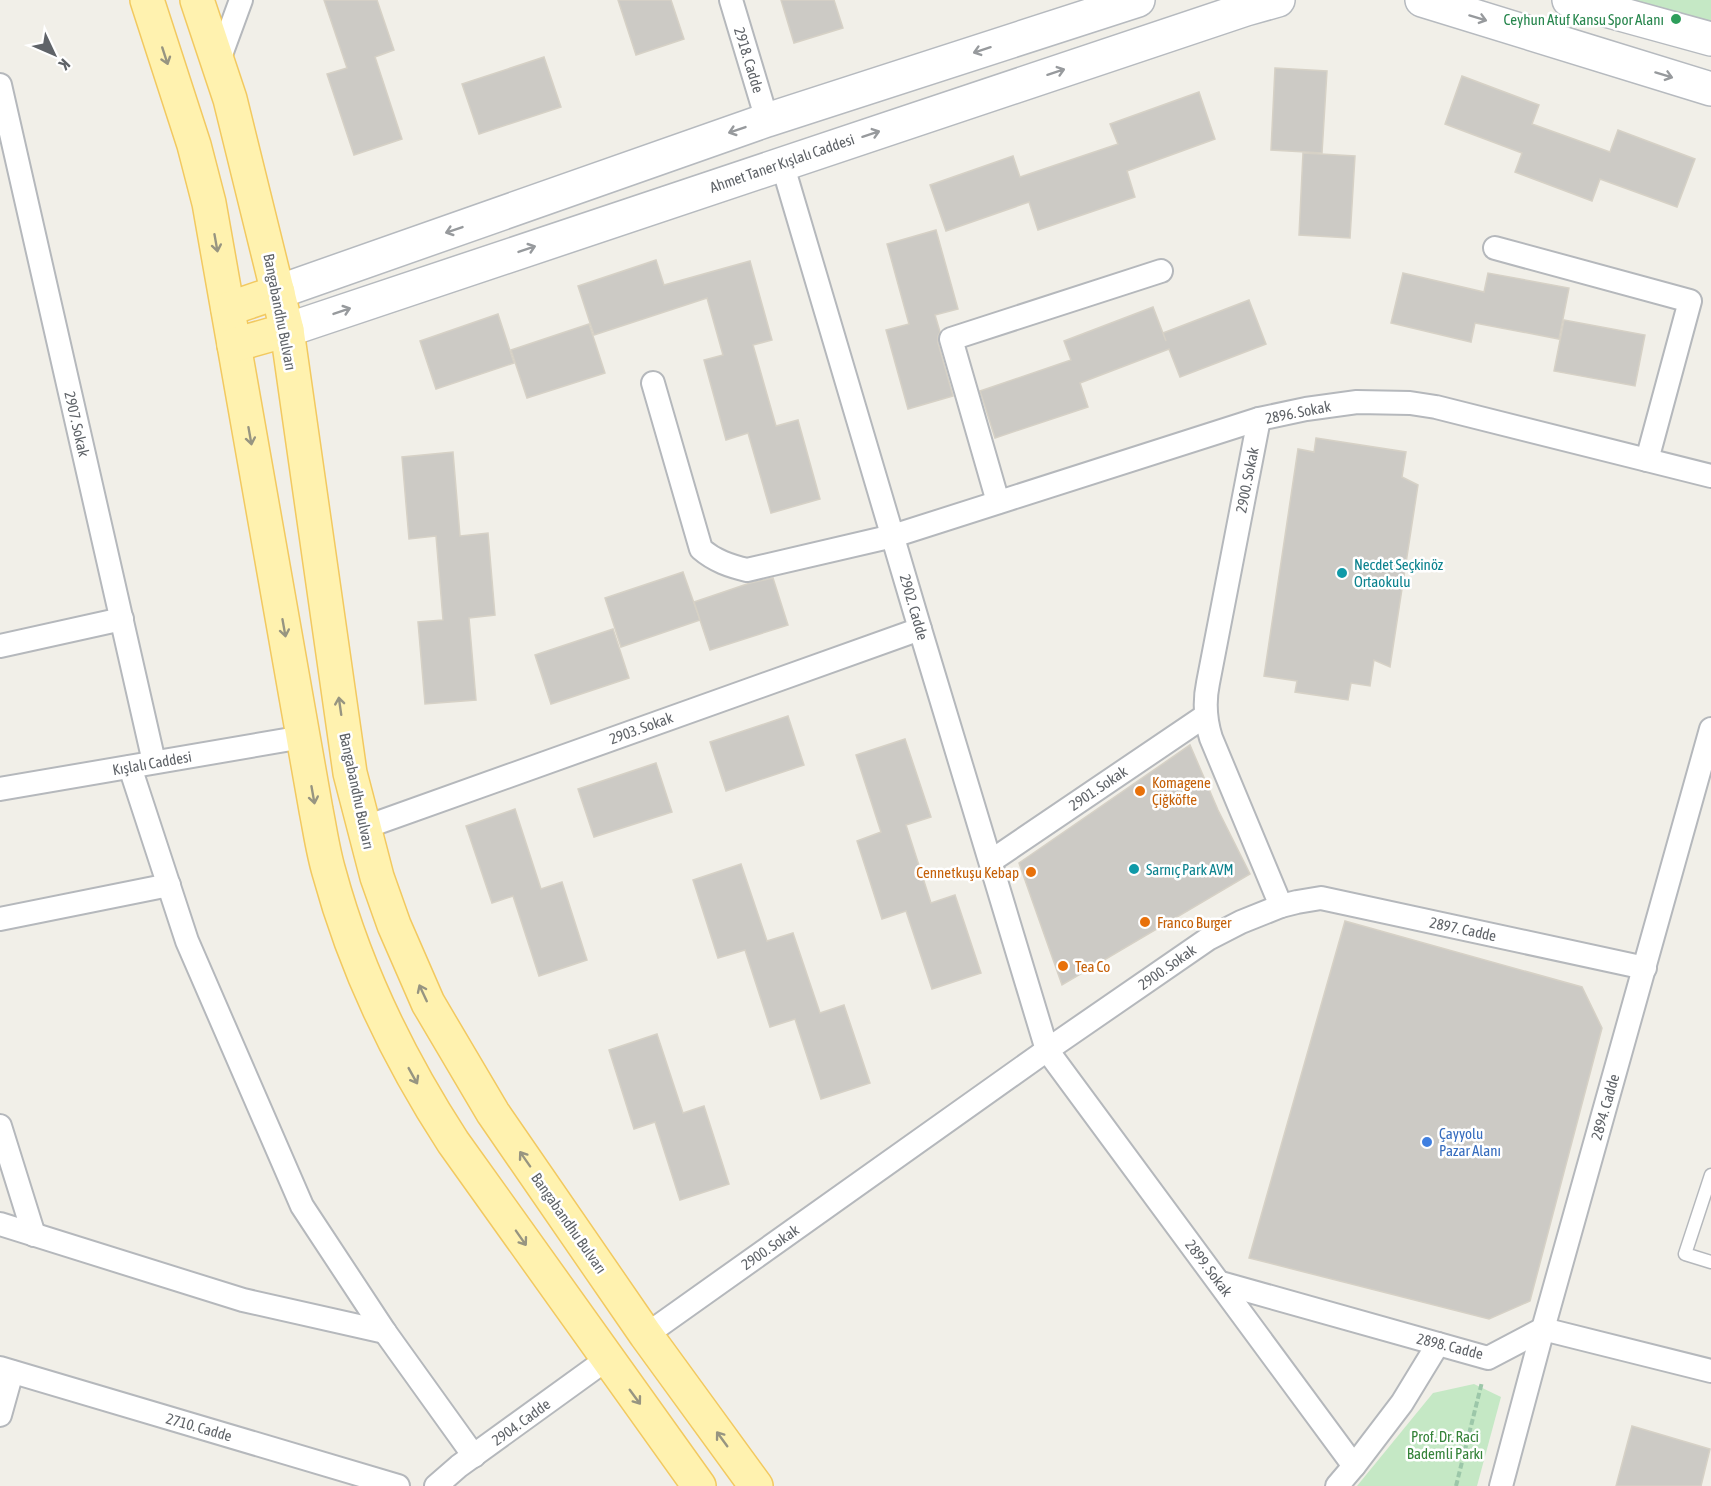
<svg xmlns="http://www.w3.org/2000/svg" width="1711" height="1486" font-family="'Asap Condensed',sans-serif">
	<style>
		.green { fill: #c5e8c5 }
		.building { fill: #cccac5; stroke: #d6d1c6; stroke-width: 1.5 }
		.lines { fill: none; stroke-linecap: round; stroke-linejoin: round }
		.lane-casing { stroke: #b5b8bc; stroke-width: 15 }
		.street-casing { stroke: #b5b8bc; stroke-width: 26 }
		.secondary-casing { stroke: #b6babf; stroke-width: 36 }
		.primary-casing { stroke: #f2c960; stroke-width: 36 }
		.path { stroke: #9cc7a9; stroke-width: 4; stroke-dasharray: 6 3; stroke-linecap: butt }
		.lane { stroke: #fff; stroke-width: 12 }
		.street { stroke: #fff; stroke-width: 22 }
		.secondary { stroke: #fff; stroke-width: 33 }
		.primary { stroke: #fff2af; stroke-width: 33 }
		.oneway { stroke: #979a9d }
		.oneway2 { stroke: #979581 }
		.leisure-dot { fill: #2e9e5b; stroke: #fff; stroke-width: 2 }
		.culture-dot { fill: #0f9aa8; stroke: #fff; stroke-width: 2 }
		.food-dot { fill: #e8710a; stroke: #fff; stroke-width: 2 }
		.shop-dot { fill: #3f7fe0; stroke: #fff; stroke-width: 2 }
		.labels { text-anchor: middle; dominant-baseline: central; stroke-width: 5; stroke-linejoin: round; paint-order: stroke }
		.leisure-label { font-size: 15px; fill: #27864d; stroke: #fff; text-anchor: end }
		.street-label { font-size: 15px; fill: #5f6368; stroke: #fff }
		.culture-label { font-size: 15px; fill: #0d838f; stroke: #fff; text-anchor: start }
		.food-label { font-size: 15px; fill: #c56008; stroke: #fff; text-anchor: start }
		.shop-label { font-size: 15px; fill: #366cbe; stroke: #fff; text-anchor: start }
		.park-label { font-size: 15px; fill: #348238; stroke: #fff }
	</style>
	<rect width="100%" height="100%" fill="#f1efe8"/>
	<g class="green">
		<path d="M1569 0H1711V39Z"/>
		<path d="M1474 1384 1501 1397 1477 1486H1357L1433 1393Z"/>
	</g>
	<g class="building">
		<path d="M324 0H377L394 50 375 57 402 139 354 155 327 74 347 68Z"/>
		<path d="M618 0H671L684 39 636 55Z"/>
		<path d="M781 0H834L843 28 794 43Z"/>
		<path d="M544 57 561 107 479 134 462 84Z"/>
		<path d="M1275 68 1327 71 1322 153 1271 150Z"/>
		<path d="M1462 76 1539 105 1532 124 1610 152 1618 130 1695 159 1677 207 1600 179 1592 201 1515 172 1522 153 1445 124Z"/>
		<path d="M1199 92 1215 139 1127 171 1135 197 1038 230 1029 202 946 231 930 185 1013 156 1020 177 1118 144 1110 124Z"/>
		<path d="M1303 153 1355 156 1350 238 1299 235Z"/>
		<path d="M936 230 958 309 935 315 940 332 938 336V343L953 396 908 409 886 330 909 324 887 244Z"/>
		<path d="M656 260 664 285 750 261 772 340 753 345 776 426 798 420 820 499 771 513 748 433 726 440 704 360 723 355 707 298 594 335 578 286Z"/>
		<path d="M1403 273 1484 292 1488 273 1569 288 1559 339 1475 323 1471 342 1391 323Z"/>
		<path d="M1249 300 1266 344 1180 377 1169 349 1080 383 1088 407 995 438 980 391 1071 360 1064 341 1153 307 1166 341 1163 333Z"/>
		<path d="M498 314 514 363 436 389 420 341Z"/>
		<path d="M1564 320 1645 335 1635 386 1554 371Z"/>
		<path d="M589 324 605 373 527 398 511 350Z"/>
		<path d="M1316 438 1406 452 1402 477 1418 485 1390 667 1374 660 1370 686 1351 683 1348 700 1295 692 1297 681 1264 676 1298 449 1314 452Z"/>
		<path d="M453 452 460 536 488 533 495 615 469 618 476 700 425 704 418 622 443 620 436 536 409 539 402 457Z"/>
		<path d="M683 572 700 620 621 647 605 598Z"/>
		<path d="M773 578 788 625 710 650 694 602 750 583Z"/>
		<path d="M613 629 629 678 551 704 535 655Z"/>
		<path d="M788 716 804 765 726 791 710 742Z"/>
		<path d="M905 739 931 817 906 825 931 903 955 895 981 973 932 989 906 911 882 919 857 841 881 832 856 755Z"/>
		<path d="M1190 745 1218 810 1250 874 1062 985 1019 863Z"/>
		<path d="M656 763 672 812 594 837 578 789Z"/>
		<path d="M515 809 541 889 562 882 587 960 539 976 513 896 492 903 466 826Z"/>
		<path d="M741 864 767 941 793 933 820 1013 844 1005 870 1083 821 1099 795 1019 770 1027 745 950 718 958 693 880Z"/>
		<path d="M1345 921 1582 987 1602 1028 1530 1301 1489 1319 1249 1258Z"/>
		<path d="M657 1034 683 1113 704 1106 729 1184 680 1200 655 1122 634 1129 609 1050Z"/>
		<path d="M1632 1426 1710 1449 1701 1486H1616Z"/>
	</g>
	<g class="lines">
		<defs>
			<path id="lane" d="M1711 1175 1685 1254 1711 1262"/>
			<g id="street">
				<path d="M731 0 767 120"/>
				<path d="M219 60 241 0"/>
				<path d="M0 85 154 762"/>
				<path d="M782 163 920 629 1047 1050 1354 1466 1337 1486"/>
				<path d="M1495 248 1690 301 1647 460"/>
				<path d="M653 383 701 549C715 561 730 566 747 570L893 536 1259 419 1306 409 1357 402 1410 403 1436 407 1711 476"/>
				<path d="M998 502 951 339 1161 271"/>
				<path d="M0 646 122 619"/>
				<path d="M130 767 187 941 302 1206 385 1332 474 1456"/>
				<path d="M0 789 303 737"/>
				<path d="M363 828 920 629"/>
				<path d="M991 861 1205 716"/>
				<path d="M1281 906 1297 902 1321 898 1645 968"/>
				<path d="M0 919 169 885"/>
				<path d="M0 1126 34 1235"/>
				<path d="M0 1224 243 1300 385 1332"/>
				<path d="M1221 1283 1488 1358 1543 1329 1711 1371"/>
				<path d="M646 1335 1047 1050 1208 939 1241 922 1281 906 1211 738C1205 719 1204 702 1208 683L1259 419"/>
				<path d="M0 1368 398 1486"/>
				<path d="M0 1415 12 1372"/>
				<path d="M1354 1466 1402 1403 1438 1344"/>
				<path d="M436 1486 459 1466 607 1359"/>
				<path d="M1501 1486 1543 1329 1711 729"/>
			</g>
			<g id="secondary">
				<path d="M1422 0 1711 89"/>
				<path d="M1569 0 1711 39"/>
				<path d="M278 292 767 120 1138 0"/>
				<path d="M287 330 1246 9 1278 0"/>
			</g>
			<g id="primary">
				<path d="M147 0 194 145 209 203 316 810C320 830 323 852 329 872 355 968 399 1059 453 1142L699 1486"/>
				<path d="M197 0 230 99 287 330 350 773 377 877 394 925 428 1003 493 1113 646 1335 756 1486"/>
				<path d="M228 309 278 292"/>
				<path d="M234 345 287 330"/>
			</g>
		</defs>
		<use href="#lane" class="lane-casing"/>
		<use href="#street" class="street-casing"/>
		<use href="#secondary" class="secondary-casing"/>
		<use href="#primary" class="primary-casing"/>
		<path class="path" d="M1456 1486 1482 1382"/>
		<use href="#lane" class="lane"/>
		<use href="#street" class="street"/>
		<use href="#secondary" class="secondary"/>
		<use href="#primary" class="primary"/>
	</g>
	<defs><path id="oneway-shaft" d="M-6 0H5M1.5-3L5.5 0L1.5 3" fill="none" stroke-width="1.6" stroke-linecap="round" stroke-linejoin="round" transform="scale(1.5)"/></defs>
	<g class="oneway">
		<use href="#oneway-shaft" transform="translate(1478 18) rotate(17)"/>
		<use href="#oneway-shaft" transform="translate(982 50) rotate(162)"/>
		<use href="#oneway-shaft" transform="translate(1056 72) rotate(-18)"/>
		<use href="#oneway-shaft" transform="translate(1664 75) rotate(17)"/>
		<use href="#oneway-shaft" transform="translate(737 130) rotate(161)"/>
		<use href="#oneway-shaft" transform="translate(871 134) rotate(-18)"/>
		<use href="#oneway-shaft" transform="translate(454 230) rotate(161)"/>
		<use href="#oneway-shaft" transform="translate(527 249) rotate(-19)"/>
		<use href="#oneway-shaft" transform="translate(342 311) rotate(-19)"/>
	</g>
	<g class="oneway2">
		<use href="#oneway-shaft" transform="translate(165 56) rotate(72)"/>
		<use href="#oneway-shaft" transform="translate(216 243) rotate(80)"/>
		<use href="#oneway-shaft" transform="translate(250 436) rotate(80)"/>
		<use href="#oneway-shaft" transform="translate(284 628) rotate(80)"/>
		<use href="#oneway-shaft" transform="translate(340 706) rotate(-98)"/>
		<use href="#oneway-shaft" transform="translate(313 795) rotate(80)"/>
		<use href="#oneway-shaft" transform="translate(423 993) rotate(-115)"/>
		<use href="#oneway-shaft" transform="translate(413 1076) rotate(61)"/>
		<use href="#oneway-shaft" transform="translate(525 1159) rotate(-125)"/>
		<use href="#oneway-shaft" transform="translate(521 1238) rotate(55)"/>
		<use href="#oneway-shaft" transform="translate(635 1397) rotate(54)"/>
		<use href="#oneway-shaft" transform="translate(722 1439) rotate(-126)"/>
	</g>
	<circle class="leisure-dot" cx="1676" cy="19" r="6"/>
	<g class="culture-dot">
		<circle cx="1342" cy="573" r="6"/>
		<circle cx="1134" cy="869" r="6"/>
	</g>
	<g class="food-dot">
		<circle cx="1140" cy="791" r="6"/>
		<circle cx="1031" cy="872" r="6"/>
		<circle cx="1145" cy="922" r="6"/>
		<circle cx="1063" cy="966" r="6"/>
	</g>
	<circle class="shop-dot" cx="1427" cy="1142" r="6"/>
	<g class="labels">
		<g class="leisure-label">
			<text x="1664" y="19">Ceyhun Atuf Kansu Spor Alanı</text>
		</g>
		<g class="street-label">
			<text transform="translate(749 60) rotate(73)">2918. Cadde</text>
			<text transform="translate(782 163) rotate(-19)">Ahmet Taner Kışlalı Caddesi</text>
			<text transform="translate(280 312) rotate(79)">Bangabandhu Bulvarı</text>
			<text transform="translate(1298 412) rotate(-11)">2896. Sokak</text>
			<text transform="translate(77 424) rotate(77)">2907. Sokak</text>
			<text transform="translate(1247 480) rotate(-79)">2900. Sokak</text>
			<text transform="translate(914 607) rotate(74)">2902. Cadde</text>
			<text transform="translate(641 728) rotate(-20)">2903. Sokak</text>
			<text transform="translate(152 763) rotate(-10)">Kışlalı Caddesi</text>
			<text transform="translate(1098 788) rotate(-34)">2901. Sokak</text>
			<text transform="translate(357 791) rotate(78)">Bangabandhu Bulvarı</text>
			<text transform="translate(1463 929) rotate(12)">2897. Cadde</text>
			<text transform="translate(1167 967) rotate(-35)">2900. Sokak</text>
			<text transform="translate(1605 1107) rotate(-74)">2894. Cadde</text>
			<text transform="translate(569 1223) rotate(55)">Bangabandhu Bulvarı</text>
			<text transform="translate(770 1247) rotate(-35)">2900. Sokak</text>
			<text transform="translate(1209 1268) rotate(53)">2899. Sokak</text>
			<text transform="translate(1450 1346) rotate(14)">2898. Cadde</text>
			<text transform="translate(521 1422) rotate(-36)">2904. Cadde</text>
			<text transform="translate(199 1427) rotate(16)">2710. Cadde</text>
		</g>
		<g class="culture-label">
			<text x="1354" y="564">Necdet Seçkinöz<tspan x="1354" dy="17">Ortaokulu</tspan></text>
			<text x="1146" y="869">Sarnıç Park AVM</text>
		</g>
		<g class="food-label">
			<text x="1152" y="782">Komagene<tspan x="1152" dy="17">Çiğköfte</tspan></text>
			<text x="1019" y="872" text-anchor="end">Cennetkuşu Kebap</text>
			<text x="1157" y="922">Franco Burger</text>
			<text x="1075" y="966">Tea Co</text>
		</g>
		<g class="shop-label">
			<text x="1439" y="1133">Çayyolu<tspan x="1439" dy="17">Pazar Alanı</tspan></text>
		</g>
		<g class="park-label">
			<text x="1445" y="1436">Prof. Dr. Raci<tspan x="1445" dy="17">Bademli Parkı</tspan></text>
		</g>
	</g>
	<g transform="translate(54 54) rotate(134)" stroke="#ffffff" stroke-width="4.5" paint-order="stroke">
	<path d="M0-4.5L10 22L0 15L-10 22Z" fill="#5f6368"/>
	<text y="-9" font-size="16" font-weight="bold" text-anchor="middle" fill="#5f6368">K</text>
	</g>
</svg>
